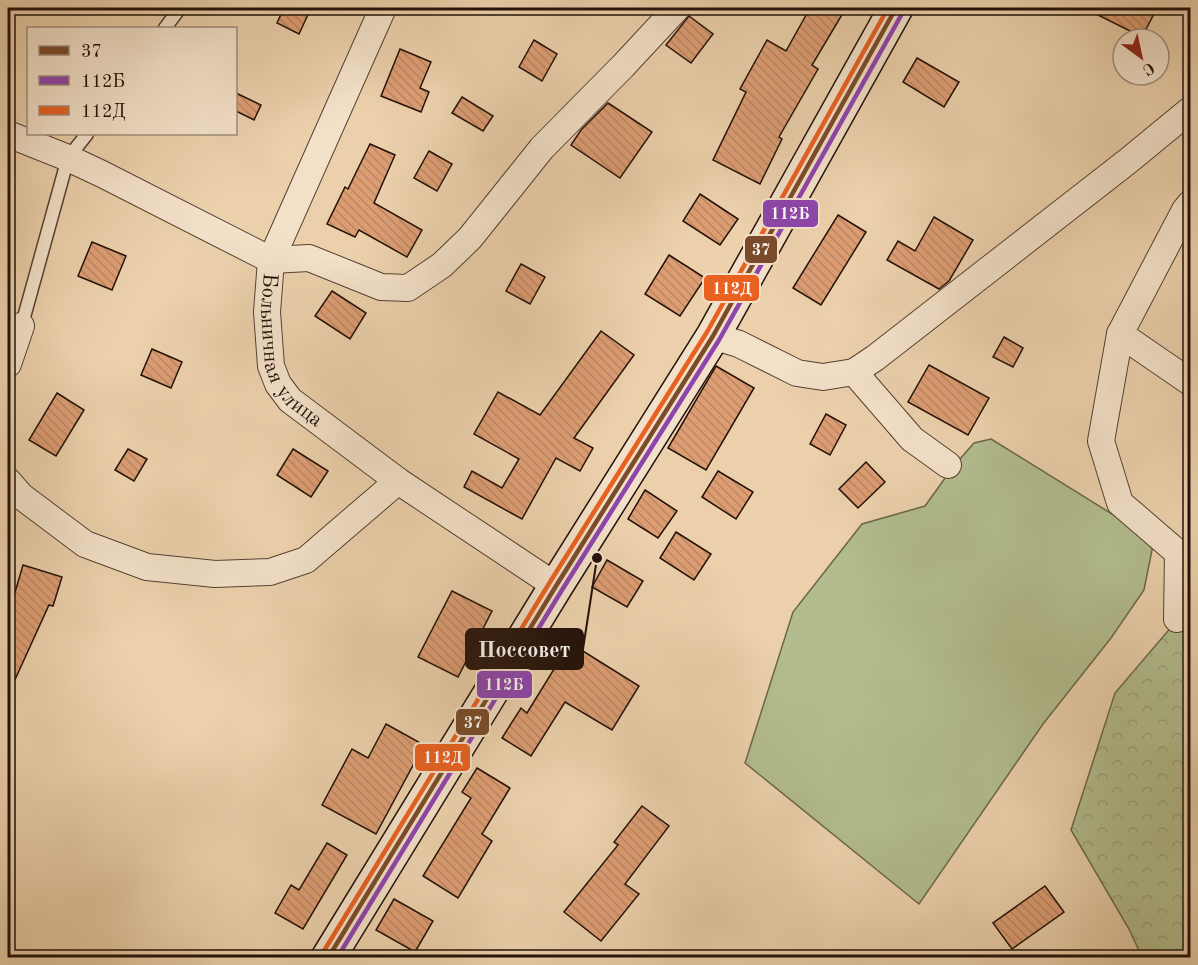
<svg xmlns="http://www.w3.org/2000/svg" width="1198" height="965" font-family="'Old Standard TT',serif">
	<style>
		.forest { fill: url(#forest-crowns); stroke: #6a664b; stroke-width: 1.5 }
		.pitch { fill: #b2bc8d; stroke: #6a664b; stroke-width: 1.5 }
		.building { fill: url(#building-back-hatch); stroke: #231109; stroke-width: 1.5 }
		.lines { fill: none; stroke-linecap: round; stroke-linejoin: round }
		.lane-casing { stroke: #554132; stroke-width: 15 }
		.street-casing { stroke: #554132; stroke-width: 28 }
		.secondary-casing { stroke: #231109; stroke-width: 36 }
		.lane { stroke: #f2e0c8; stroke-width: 12 }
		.street { stroke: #f2e0c8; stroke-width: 26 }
		.secondary { stroke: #f2e0c8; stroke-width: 33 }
		.bus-1-casing { stroke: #f2e0c8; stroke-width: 9 }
		.bus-2-casing { stroke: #f2e0c8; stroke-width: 9 }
		.bus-3-casing { stroke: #f2e0c8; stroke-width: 9 }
		.bus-1 { stroke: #7a4b2a; stroke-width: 4.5 }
		.bus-2 { stroke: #8e44ad; stroke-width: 4.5 }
		.bus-3 { stroke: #e86121; stroke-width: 4.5 }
		.labels { text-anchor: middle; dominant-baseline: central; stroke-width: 6; stroke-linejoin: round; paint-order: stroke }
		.street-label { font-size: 21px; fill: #231109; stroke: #f2e0c8 }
		.leader { fill: none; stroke: #231109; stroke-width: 2 }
		.callout-dot { fill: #231109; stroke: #f2e0c8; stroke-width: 2 }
		.callout { fill: #231109; stroke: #231109; stroke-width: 2 }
		.callout-label { font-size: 22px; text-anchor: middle; font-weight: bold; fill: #fff }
		.line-badge { stroke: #f2e0c8; stroke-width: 2 }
		.badge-label { font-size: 16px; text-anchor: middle; font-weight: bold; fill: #fff }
	</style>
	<defs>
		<pattern id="forest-crowns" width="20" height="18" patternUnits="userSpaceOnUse" patternTransform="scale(1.5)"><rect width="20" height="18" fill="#b2bc8d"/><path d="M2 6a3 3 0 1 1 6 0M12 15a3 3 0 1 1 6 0" fill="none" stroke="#99a178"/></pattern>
		<pattern id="building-back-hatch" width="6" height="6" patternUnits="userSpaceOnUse" patternTransform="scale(1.5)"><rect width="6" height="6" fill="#dc9d73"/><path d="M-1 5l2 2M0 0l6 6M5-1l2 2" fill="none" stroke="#bc8662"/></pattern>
	</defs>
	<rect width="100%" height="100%" fill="#ebd0ab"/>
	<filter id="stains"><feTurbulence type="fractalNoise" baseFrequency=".00333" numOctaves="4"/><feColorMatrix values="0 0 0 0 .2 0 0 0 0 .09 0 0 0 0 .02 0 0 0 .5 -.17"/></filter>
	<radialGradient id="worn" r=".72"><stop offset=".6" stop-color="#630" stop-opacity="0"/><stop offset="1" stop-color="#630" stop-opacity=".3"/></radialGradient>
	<path class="forest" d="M1190 605V957H1142L1129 929 1071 830 1115 693Z"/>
	<path class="pitch" d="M991 439 1154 540 1144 590 1111 638 1043 724 919 904 745 763 793 612 862 524 925 506 953 467 974 443Z"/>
	<g class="building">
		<path d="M284 8H311L299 34 277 23Z"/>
		<path d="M810 8H846L812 65 818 69 779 137 782 139 760 184 713 160 746 92 740 89 767 40 786 51Z"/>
		<path d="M1084 8H1157L1142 37Z"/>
		<path d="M689 16 713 34 691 63 666 45Z"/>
		<path d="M534 40 557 54 542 81 519 67Z"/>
		<path d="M400 49 431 62 420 88 429 92 421 112 381 96Z"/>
		<path d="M917 58 959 82 944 107 903 82Z"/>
		<path d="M236 93 261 105 254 120 236 111Z"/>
		<path d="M462 97 493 116 483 131 452 113Z"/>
		<path d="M608 103 652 132 620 178 571 145 581 130Z"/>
		<path d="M370 144 395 155 374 203 422 230 407 257 359 230 355 237 327 224 345 187 348 189Z"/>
		<path d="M429 151 452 164 437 191 414 178Z"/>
		<path d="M700 194 738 219 720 245 683 221Z"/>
		<path d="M838 215 866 232 821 305 793 288Z"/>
		<path d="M934 217 973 240 949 281 939 289 887 260 898 241 915 251Z"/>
		<path d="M92 242 126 256 112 290 78 276Z"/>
		<path d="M669 255 705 278 680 316 645 294Z"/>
		<path d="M521 264 545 277 530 304 506 291Z"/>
		<path d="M332 291 366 313 350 339 315 316Z"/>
		<path d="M601 331 634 355 574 438 593 448 580 471 556 458 522 519 464 487 472 471 502 488 519 459 474 434 498 392 540 415Z"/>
		<path d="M1004 337 1023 348 1013 367 993 357Z"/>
		<path d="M152 349 182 362 171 388 141 375Z"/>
		<path d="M929 365 989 398 968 435 908 402Z"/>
		<path d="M716 366 754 388 706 470 668 448Z"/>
		<path d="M57 393 84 410 56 456 29 440Z"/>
		<path d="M826 414 846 425 830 455 810 444Z"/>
		<path d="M128 449 147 459 134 481 115 470Z"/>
		<path d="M293 449 328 471 311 497 277 475Z"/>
		<path d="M866 462 885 482 858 508 839 489Z"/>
		<path d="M718 471 753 492 736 519 702 497Z"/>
		<path d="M645 490 677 511 658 538 628 519Z"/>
		<path d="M676 532 711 554 694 580 660 558Z"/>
		<path d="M607 560 643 581 627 607 592 587Z"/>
		<path d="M23 565 62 577 53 606 49 605 8 695V616Z"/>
		<path d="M452 591 492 611 458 677 418 657Z"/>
		<path d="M570 643 639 686 612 730 565 702 531 756 502 738 521 708 527 713Z"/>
		<path d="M386 724 424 745 376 834 322 805 352 749 368 758Z"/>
		<path d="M477 768 510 788 482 834 492 841 458 898 423 876 471 798 462 792Z"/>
		<path d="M642 806 669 826 625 884 639 894 601 941 564 912 618 845 614 842Z"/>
		<path d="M327 843 347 855 303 929 275 913 291 885 299 890Z"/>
		<path d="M1045 886 1064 912 1012 949 993 923Z"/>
		<path d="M394 899 433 921 415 952 376 930Z"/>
	</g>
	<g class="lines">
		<defs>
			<g id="lane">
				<path d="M165 28 180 8"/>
				<path d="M21 328 68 158 87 134"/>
			</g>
			<g id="street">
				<path id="s1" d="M383 8 271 260 267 312 271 366 278 384 290 400 398 481 556 586"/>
				<path d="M8 134 68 158 102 174 271 260 309 258 381 287 408 288 442 265 470 238 542 148 623 66 677 8"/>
				<path d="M1190 204 1185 210 1120 334 1190 382"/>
				<path d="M1120 334 1101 441 1120 503 1178 553 1177 619"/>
				<path d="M713 336 739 344 797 373 823 377 854 372 912 439 948 465"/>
				<path d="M8 364 21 326"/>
				<path d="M854 372 875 358 1128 161 1190 110"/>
				<path d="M8 481 21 496 85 544 147 567 215 574 270 572 306 560 398 481"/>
			</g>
			<path id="secondary" d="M328 958 556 586 713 336 896 8"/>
		</defs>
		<use href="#lane" class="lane-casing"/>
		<use href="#street" class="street-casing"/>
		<use href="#secondary" class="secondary-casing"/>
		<use href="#lane" class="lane"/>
		<use href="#street" class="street"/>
		<use href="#secondary" class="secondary"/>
		<defs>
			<path id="bus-1" d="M328 958 556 586 713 336 896 8"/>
			<path id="bus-2" d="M337 958 562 590 719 340 903 12"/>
			<path id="bus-3" d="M322 954 550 582 707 332 888 8"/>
		</defs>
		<use href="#bus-1" class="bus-1-casing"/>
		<use href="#bus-2" class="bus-2-casing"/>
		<use href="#bus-3" class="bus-3-casing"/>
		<use href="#bus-1" class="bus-1"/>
		<use href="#bus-2" class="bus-2"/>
		<use href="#bus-3" class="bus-3"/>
	</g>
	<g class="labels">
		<g class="street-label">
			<text stroke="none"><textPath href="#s1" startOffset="374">Больничная улица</textPath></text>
		</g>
	</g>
	<path class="leader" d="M597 558L583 649"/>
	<circle class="callout-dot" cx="597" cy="558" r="6"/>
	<rect class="callout" x="466" y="629" width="117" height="40" rx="6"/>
	<g class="callout-label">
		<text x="524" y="657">Поссовет</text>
	</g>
	<g class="line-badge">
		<rect x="762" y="199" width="57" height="29" rx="6" fill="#8e44ad"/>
		<rect x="744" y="235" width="34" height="29" rx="6" fill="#7a4b2a"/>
		<rect x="703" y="274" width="57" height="28" rx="6" fill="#e86121"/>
		<rect x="476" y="670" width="57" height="29" rx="6" fill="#8e44ad"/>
		<rect x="455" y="708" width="35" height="28" rx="6" fill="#7a4b2a"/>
		<rect x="414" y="743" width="57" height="29" rx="6" fill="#e86121"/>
	</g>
	<g class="badge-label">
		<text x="790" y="219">112Б</text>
		<text x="761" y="255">37</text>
		<text x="732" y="294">112Д</text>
		<text x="504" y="690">112Б</text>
		<text x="473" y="728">37</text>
		<text x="443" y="763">112Д</text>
	</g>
	<rect width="1198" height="965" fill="none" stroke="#ebd0ab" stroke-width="30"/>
	<rect x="9" y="9" width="1180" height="947" fill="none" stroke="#231109" stroke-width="3"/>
	<rect x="15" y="15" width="1168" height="935" fill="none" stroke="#231109" stroke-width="1.5"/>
	<rect x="27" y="27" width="210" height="108" fill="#f2e0c8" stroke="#9f8d7c" stroke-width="1.5"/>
	<rect x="39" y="46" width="30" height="9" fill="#7a4b2a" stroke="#9f8d7c" stroke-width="1.5"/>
	<text x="81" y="57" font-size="18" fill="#231109">37</text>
	<rect x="39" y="76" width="30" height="9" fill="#8e44ad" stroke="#9f8d7c" stroke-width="1.5"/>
	<text x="81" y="87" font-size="18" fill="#231109">112Б</text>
	<rect x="39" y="106" width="30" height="9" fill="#e86121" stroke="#9f8d7c" stroke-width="1.5"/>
	<text x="81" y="117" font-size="18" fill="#231109">112Д</text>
	<g transform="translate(1141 57) rotate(147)"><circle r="28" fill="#f2e0c8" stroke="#9f8d7c" stroke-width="1.5"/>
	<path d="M0-4.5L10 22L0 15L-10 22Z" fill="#8f2418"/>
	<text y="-9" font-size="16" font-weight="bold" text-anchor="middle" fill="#231109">С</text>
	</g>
	<rect width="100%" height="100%" filter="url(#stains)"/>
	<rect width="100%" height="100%" fill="url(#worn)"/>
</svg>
